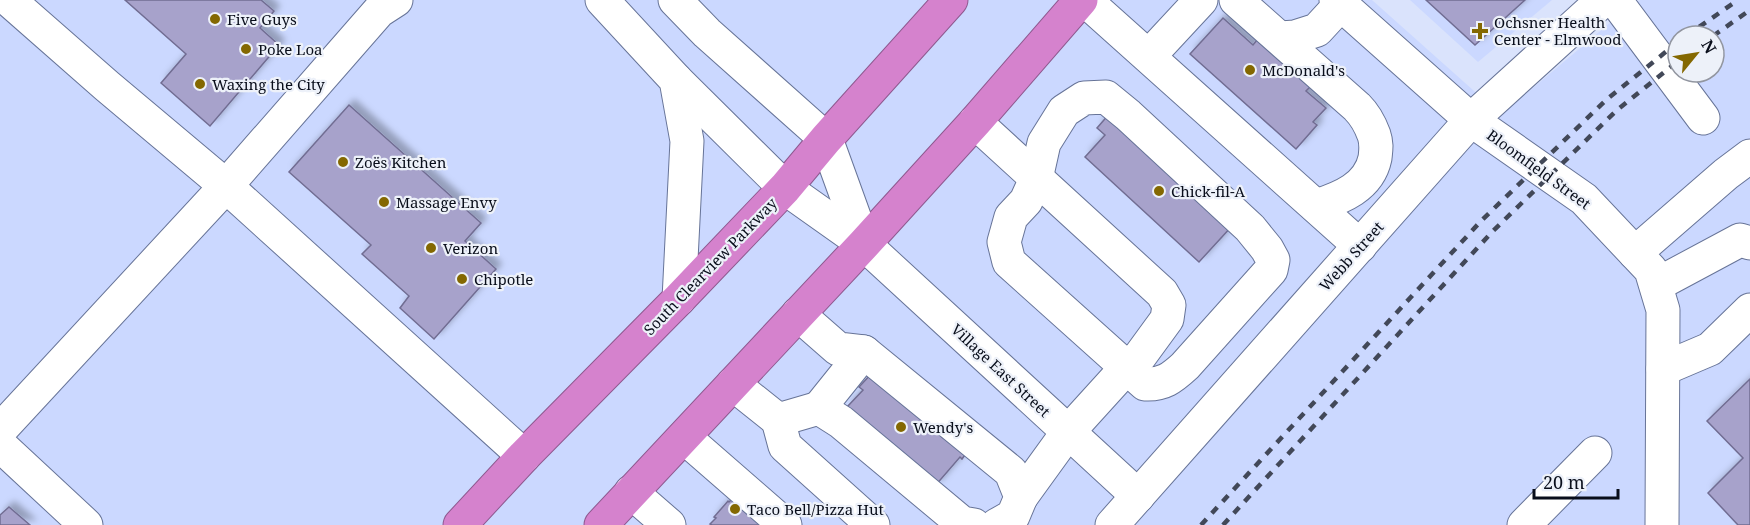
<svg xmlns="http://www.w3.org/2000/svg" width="1750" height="525" font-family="'Noto Serif',serif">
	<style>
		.built { fill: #cbd8ff; fill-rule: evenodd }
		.building { fill: #a7a2cb; stroke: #716d92; stroke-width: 1.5; filter: url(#shadow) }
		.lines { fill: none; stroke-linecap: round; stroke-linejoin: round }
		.minor-casing { stroke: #677498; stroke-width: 35 }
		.highway-casing { stroke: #8e598f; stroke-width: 35 }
		.minor { stroke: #fff; stroke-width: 33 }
		.highway { stroke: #d582cd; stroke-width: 33 }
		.rail { stroke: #424858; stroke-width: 4.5; stroke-dasharray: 8 8; stroke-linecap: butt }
		.poi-dot { fill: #846801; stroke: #edf1f9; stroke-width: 2 }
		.labels { text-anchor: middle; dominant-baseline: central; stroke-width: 4.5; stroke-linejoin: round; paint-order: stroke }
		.poi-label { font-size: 15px; fill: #090e1b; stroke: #edf1f9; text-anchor: start }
		.street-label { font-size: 15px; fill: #090e1b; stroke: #edf1f9 }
	</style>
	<defs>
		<filter id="shadow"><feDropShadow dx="5.5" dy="-5.5" stdDeviation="3" flood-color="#0004"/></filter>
	</defs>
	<rect width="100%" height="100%" fill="#dae3fc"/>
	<g class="built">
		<path d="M0 0H1372L1501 115 1631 5 1640 0H1750V525H0ZM1678 36H1714V72H1678Z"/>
		<path d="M1410 0H1552L1478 62Z"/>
	</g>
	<g class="building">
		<path d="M125 0H261L274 11 260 28 279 45 210 126 161 83 186 54Z"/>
		<path d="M1426 0H1525L1475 45Z"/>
		<path d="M1223 18 1253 45 1257 40 1310 87 1306 91 1326 108 1313 122 1317 125 1296 149 1190 54Z"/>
		<path d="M349 105 481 223 465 241 496 269 434 339 400 308 409 296 362 254 371 245 289 172Z"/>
		<path d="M1110 113 1232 226 1199 262 1085 157 1105 135 1097 128Z"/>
		<path d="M872 373 944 435 942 437 965 455 962 459 960 457 935 486 847 407 863 390 859 387Z"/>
		<path d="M1750 379V525H1738L1708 493 1743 458 1707 421Z"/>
		<path d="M735 496 767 525H712L710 524 716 518 714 517 728 501 729 502Z"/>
		<path d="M9 507 30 525H0V515Z"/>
	</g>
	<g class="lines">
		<defs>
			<g id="minor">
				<path d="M9 0 107 86 226 186 524 456"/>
				<path d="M602 0 676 80 687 141 679 299"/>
				<path d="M675 0 707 33 826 139 864 244"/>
				<path d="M1085 0 1360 246"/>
				<path d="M1236 0 1357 107C1365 115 1370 124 1374 135 1377 144 1376 149 1375 158 1369 187 1341 198 1316 206"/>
				<path d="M1336 0 1471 120 1584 199 1651 270 1663 310 1662 525"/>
				<path d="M1615 0 1703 118"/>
				<path d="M1281 38 1295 37 1317 30 1341 4"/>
				<path d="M1149 56 1201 0"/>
				<path d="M676 80 785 188 864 244 1138 496"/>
				<path d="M1106 97 1128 115 1250 228 1267 249 1273 260 1271 270 1185 366C1172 378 1163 385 1145 384L1009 262 1004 242 1011 217 1026 201 1036 179 1044 143 1064 111 1084 98Z"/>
				<path d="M975 122 1162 293 1169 305 1167 319 1140 356 1127 367 1068 432 1021 497"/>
				<path d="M1635 253 1726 174 1750 156"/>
				<path d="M1656 285 1740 240 1750 243"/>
				<path d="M798 314 838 349 864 352 1011 472 1021 497 1013 516 997 525"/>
				<path d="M1663 369 1710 349 1750 310"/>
				<path d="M733 384 778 420 819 408 841 422 962 523 974 525"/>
				<path d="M819 408 864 352"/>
				<path d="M778 420 785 446 873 525"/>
				<path d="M0 430 226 186 379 11 396 0"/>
				<path d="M684 437 785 525"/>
				<path d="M0 445 86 525"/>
				<path d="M631 492 669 525"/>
				<path d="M1112 525 1471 120 1603 0"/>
				<path d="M1524 525 1595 453"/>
			</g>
			<g id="highway">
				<path d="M460 525 524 456 679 299 785 188 826 139 951 0"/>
				<path d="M601 525 864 244 975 122 1081 0"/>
			</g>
		</defs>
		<use href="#minor" class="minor-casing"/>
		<use href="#highway" class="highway-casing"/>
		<use href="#minor" class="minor"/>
		<use href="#highway" class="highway"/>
		<g class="rail">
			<path d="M1686 36 1738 0"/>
			<path d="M1713 36 1750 10"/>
			<path d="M1201 525 1481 221 1606 100 1678 42"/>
			<path d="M1223 525 1492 232 1616 111 1678 61"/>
		</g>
	</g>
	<g class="poi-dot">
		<circle cx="215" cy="19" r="6"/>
		<path d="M1477 22h6v6h6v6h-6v6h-6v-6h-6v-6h6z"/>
		<circle cx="246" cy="49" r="6"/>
		<circle cx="1250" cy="70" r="6"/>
		<circle cx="200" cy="84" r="6"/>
		<circle cx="343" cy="162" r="6"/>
		<circle cx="1159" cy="191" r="6"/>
		<circle cx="384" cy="202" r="6"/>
		<circle cx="431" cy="248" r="6"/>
		<circle cx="462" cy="279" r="6"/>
		<circle cx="901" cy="427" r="6"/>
		<circle cx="735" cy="509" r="6"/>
	</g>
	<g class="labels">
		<g class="poi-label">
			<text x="227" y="19">Five Guys</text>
			<text x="1494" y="22">Ochsner Health<tspan x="1494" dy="17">Center - Elmwood</tspan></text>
			<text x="258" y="49">Poke Loa</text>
			<text x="1262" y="70">McDonald's</text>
			<text x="212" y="84">Waxing the City</text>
			<text x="355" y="162">Zoës Kitchen</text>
			<text x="1171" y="191">Chick-fil-A</text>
			<text x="396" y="202">Massage Envy</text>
			<text x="443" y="248">Verizon</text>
			<text x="474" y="279">Chipotle</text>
			<text x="913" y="427">Wendy's</text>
			<text x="747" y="509">Taco Bell/Pizza Hut</text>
		</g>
		<g class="street-label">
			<text transform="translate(1539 169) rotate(36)">Bloomfield Street</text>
			<text transform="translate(1351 256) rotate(-48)">Webb Street</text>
			<text transform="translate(710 266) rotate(-46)">South Clearview Parkway</text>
			<text transform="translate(1001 370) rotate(43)">Village East Street</text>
		</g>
	</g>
	<g transform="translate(1696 54) rotate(60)"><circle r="28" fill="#edf1f9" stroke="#9296a0" stroke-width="1.5"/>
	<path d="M0-4.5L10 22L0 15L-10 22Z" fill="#846801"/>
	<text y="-9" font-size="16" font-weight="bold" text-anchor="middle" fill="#090e1b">N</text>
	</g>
	<path d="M1534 489v9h84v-9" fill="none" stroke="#090e1b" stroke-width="3"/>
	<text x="1543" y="489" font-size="18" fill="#090e1b" stroke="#edf1f9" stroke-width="4.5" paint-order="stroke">20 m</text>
</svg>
